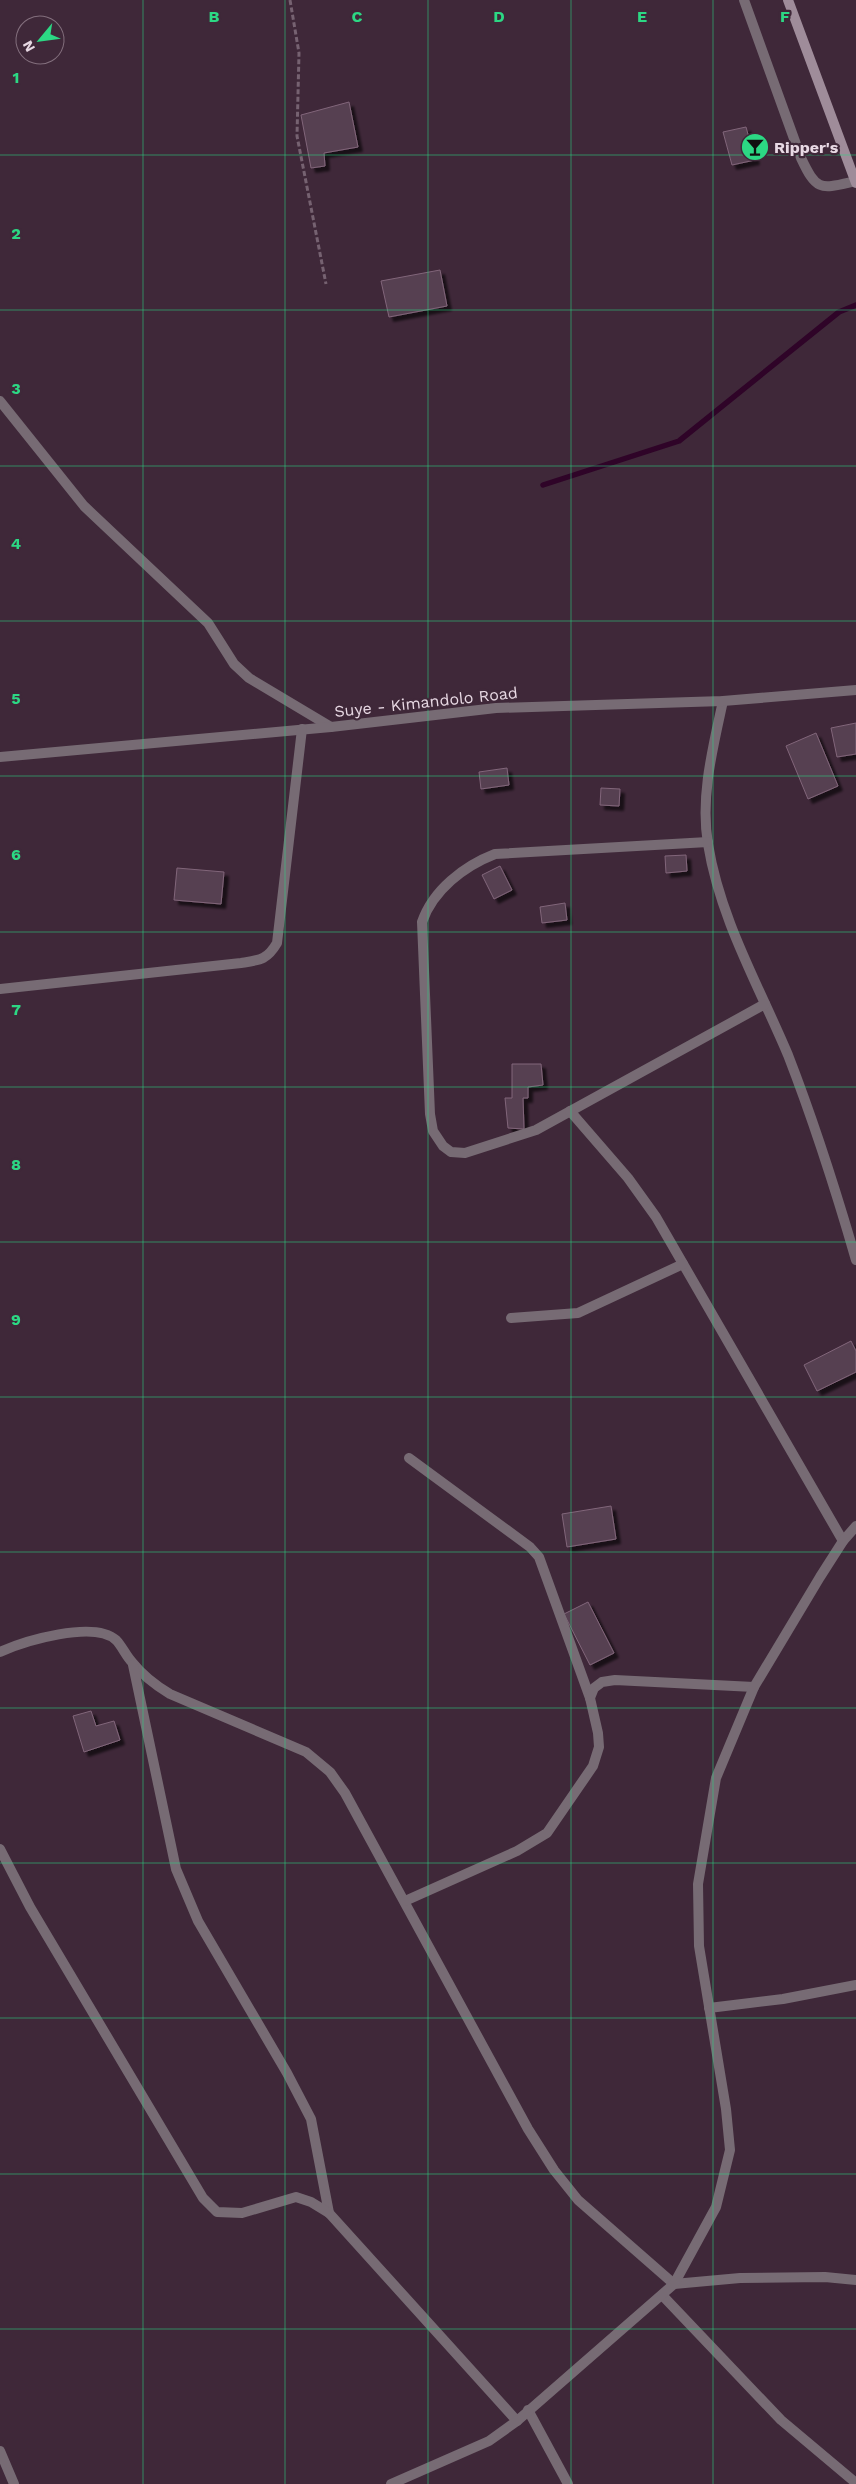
<svg xmlns="http://www.w3.org/2000/svg" width="856" height="2484" font-family="'Work Sans',sans-serif">
	<style>
		.lines { fill: none; stroke-linecap: round; stroke-linejoin: round }
		.stream { stroke: #2f0428; stroke-width: 5.5 }
		.building { fill: #573f51; stroke: #81667a; filter: url(#shadow) }
		.path { stroke: #766271; stroke-width: 3; stroke-dasharray: 5 2.5; stroke-linecap: butt }
		.minor { stroke: #776b74; stroke-width: 10 }
		.secondary { stroke: #9f8c9a; stroke-width: 10 }
		.grid { fill: none; stroke: #2cd884; stroke-width: 1; stroke-opacity: 0.55 }
		.labels { text-anchor: middle; dominant-baseline: central; stroke-width: 4.5; stroke-linejoin: round; paint-order: stroke }
		.poi-label { font-size: 16px; font-weight: bold; fill: #e8d9e4; stroke: #3f2839; text-anchor: start }
		.street-label { font-size: 16px; fill: #e8d9e4; stroke: #3f2839 }
		.grid-label { font-size: 16px; text-anchor: middle; font-weight: bold; fill: #2cd884; stroke: #3f2839; stroke-width: 4.5; stroke-linejoin: round; paint-order: stroke }
	</style>
	<defs>
		<filter id="shadow"><feDropShadow dx="4.5" dy="4.5" stdDeviation="1" flood-color="#0009"/></filter>
	</defs>
	<rect width="100%" height="100%" fill="#3f2839"/>
	<g class="lines">
		<path class="stream" d="M543 485 679 441 839 312 856 305"/>
	</g>
	<g class="building">
		<path d="M349 102 358 147 324 153 325 166 311 168 301 115Z"/>
		<path d="M746 127 755 160 732 165 723 132Z"/>
		<path d="M440 270 447 306 389 317 381 281Z"/>
		<path d="M856 723V754L837 757 831 728Z"/>
		<path d="M816 733 838 786 808 799 786 746Z"/>
		<path d="M507 768 509 785 481 789 479 772Z"/>
		<path d="M601 788 620 789 619 806 600 805Z"/>
		<path d="M686 855 687 871 666 873 665 856Z"/>
		<path d="M500 866 512 890 494 899 482 875Z"/>
		<path d="M177 868 224 872 221 904 174 900Z"/>
		<path d="M565 903 567 920 542 923 540 907Z"/>
		<path d="M512 1064H541L543 1085 528 1087V1098H523L524 1129 508 1128 505 1098H512Z"/>
		<path d="M851 1341 856 1351V1372L817 1391 804 1365Z"/>
		<path d="M611 1506 616 1539 567 1547 562 1514Z"/>
		<path d="M588 1602 614 1653 590 1665 564 1614Z"/>
		<path d="M91 1711 96 1726 114 1721 120 1740 84 1752 73 1716Z"/>
	</g>
	<g class="lines">
		<path class="path" d="M290 0 299 53 297 136 326 284"/>
		<g class="minor">
			<path d="M744 0 801 158C817 192 820 189 856 181"/>
			<path d="M0 401 84 506 208 623 234 664 249 678 331 727"/>
			<path d="M723 701C713 747 700 797 708 844 720 919 759 986 788 1055 814 1122 836 1191 856 1260"/>
			<path d="M0 757 331 727 496 708 723 701 856 690"/>
			<path d="M708 842 495 854C464 866 433 890 422 922L430 1114 433 1131 443 1146 451 1152 465 1153 536 1130 765 1004"/>
			<path d="M0 989 241 963C260 960 267 960 277 943L302 729"/>
			<path d="M570 1111 628 1178 656 1217 843 1541"/>
			<path d="M511 1318 578 1313 683 1264"/>
			<path d="M409 1458 530 1547 539 1557 590 1698"/>
			<path d="M0 1652C24 1641 94 1620 116 1640 122 1646 126 1656 132 1662 143 1676 155 1685 170 1694L306 1752 330 1772 345 1793 528 2129 554 2170 578 2200 674 2284 740 2278 825 2277 856 2280"/>
			<path d="M133 1665 176 1869 198 1921 287 2073 311 2119 329 2213"/>
			<path d="M0 1849 30 1907 203 2198 217 2212 242 2213 296 2197 311 2202 329 2213 517 2421"/>
			<path d="M405 1901 517 1851 547 1833 593 1766 599 1747 598 1733 590 1698 594 1688 602 1682 615 1680 754 1687"/>
			<path d="M709 2008 783 1999 856 1985"/>
			<path d="M662 2295 781 2420 856 2483"/>
			<path d="M528 2410 568 2484"/>
			<path d="M0 2451 14 2484"/>
			<path d="M391 2484 489 2441 517 2421 674 2284 716 2207 730 2150 726 2109 699 1946 698 1884 716 1778 754 1687 820 1577 843 1541 856 1526"/>
		</g>
		<path class="secondary" d="M788 0 856 183"/>
	</g>
	<path class="grid" d="M143 0V2484M285 0V2484M428 0V2484M571 0V2484M713 0V2484M0 155H856M0 310H856M0 466H856M0 621H856M0 776H856M0 932H856M0 1087H856M0 1242H856M0 1397H856M0 1552H856M0 1708H856M0 1863H856M0 2018H856M0 2174H856M0 2329H856"/>
	<defs>
		<symbol id="bar-disc" viewBox="-11 -11 22 22"><circle r="9.5" fill="#2cd884" stroke="#3f2839"/><path d="M-6-5H6L.8 .8V4.5H3.5V6h-7V4.5H-.8V.8Z" fill="#111"/></symbol>
	</defs>
	<g fill-rule="evenodd">
		<use href="#bar-disc" x="739" y="131" width="32" height="32"/>
	</g>
	<g class="labels">
		<g class="poi-label">
			<text x="774" y="147">Ripper's</text>
		</g>
		<g class="street-label">
			<text transform="translate(426 702) rotate(-6)">Suye - Kimandolo Road</text>
		</g>
	</g>
	<g class="grid-label">
		<text x="214" y="22">B</text>
		<text x="357" y="22">C</text>
		<text x="499" y="22">D</text>
		<text x="642" y="22">E</text>
		<text x="785" y="22">F</text>
		<text x="16" y="83">1</text>
		<text x="16" y="239">2</text>
		<text x="16" y="394">3</text>
		<text x="16" y="549">4</text>
		<text x="16" y="704">5</text>
		<text x="16" y="860">6</text>
		<text x="16" y="1015">7</text>
		<text x="16" y="1170">8</text>
		<text x="16" y="1325">9</text>
	</g>
	<g transform="translate(40 40) rotate(241)"><circle r="24" fill="#3f2839" stroke="#836f7d"/>
	<path d="M0-4L9 19L0 12L-9 19Z" fill="#2cd884"/>
	<text y="-8" font-size="14" font-weight="bold" text-anchor="middle" fill="#e8d9e4">N</text>
	</g>
</svg>
